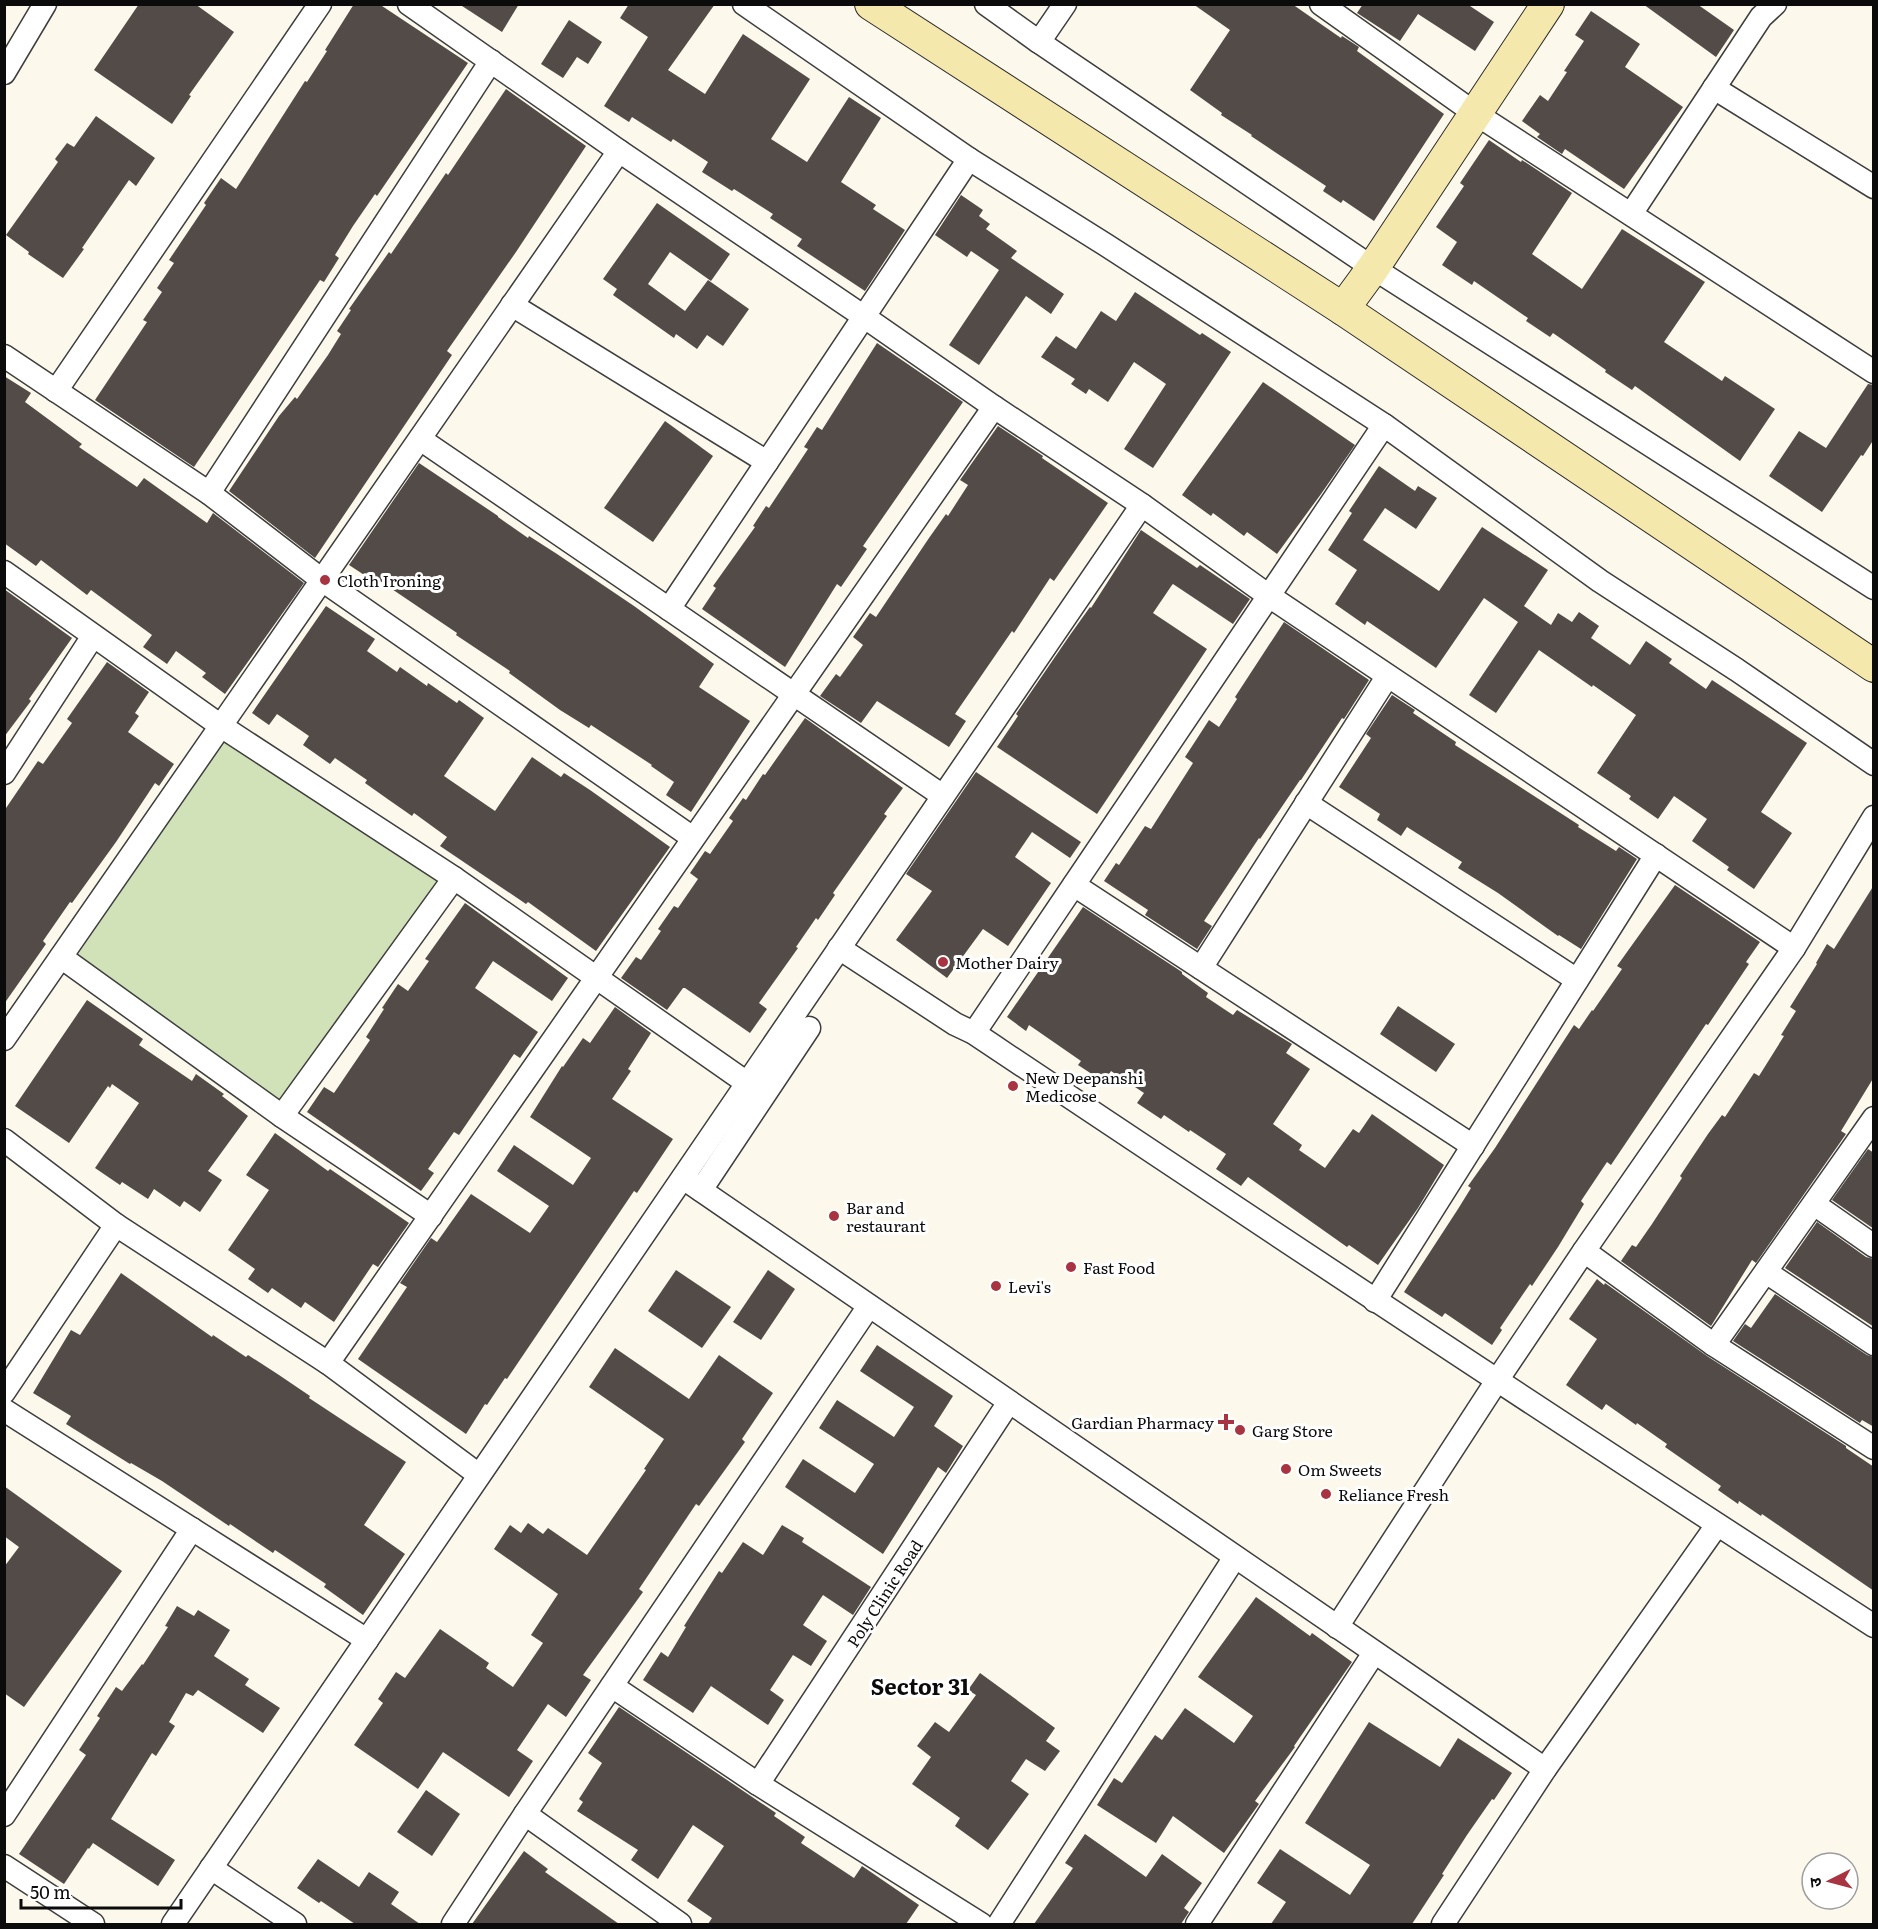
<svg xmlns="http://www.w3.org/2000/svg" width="1878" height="1929" font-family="Literata,'Noto Sans Devanagari',serif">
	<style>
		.green { fill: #d1e2b9 }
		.building { fill: #524b48 }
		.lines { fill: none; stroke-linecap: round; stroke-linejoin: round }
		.street-casing { stroke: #3e3e3e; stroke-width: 25 }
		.secondary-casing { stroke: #2d2d2d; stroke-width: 34 }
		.street { stroke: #fff; stroke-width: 22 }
		.secondary { stroke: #f5e8ad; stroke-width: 32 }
		.poi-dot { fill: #a93441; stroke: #fff; stroke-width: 2 }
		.labels { text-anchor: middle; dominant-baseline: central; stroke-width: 6; stroke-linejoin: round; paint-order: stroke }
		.poi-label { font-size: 16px; fill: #0b0b0b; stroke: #fff; text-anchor: start }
		.street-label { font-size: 16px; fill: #0b0b0b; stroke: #fff }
		.district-label { font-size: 22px; font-weight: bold; fill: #0b0b0b; stroke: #fff }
	</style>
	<rect width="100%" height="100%" fill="#fcf8eb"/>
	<path class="green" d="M227 736 438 879 284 1102 77 956Z"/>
	<g class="building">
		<path d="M139 4H195L234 32 189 95 191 96 172 124 94 70Z"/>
		<path d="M354 4H379L468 63 377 196 375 194 353 226 335 255 339 258 324 282 320 280 194 467 95 400 147 322 143 320 162 292 157 288 174 263 169 260 206 205 204 203 221 178 236 189 305 81 307 82 327 51 325 50Z"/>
		<path d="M459 4H519L502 32Z"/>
		<path d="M629 4H715L668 70 705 94 743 34 810 79 771 139 807 162 849 97 881 118 841 182 876 205 873 209 905 230 865 291 797 246 802 239 770 218 773 214 734 189 732 191 702 172 708 162 673 139 671 142 632 117 629 122 604 106 648 37 620 18Z"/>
		<path d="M1193 4H1292L1341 38 1342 36 1359 47 1357 51 1444 114 1374 221 1343 200 1341 203 1323 191 1326 186 1251 136 1252 135 1221 115 1222 113 1190 90 1230 30Z"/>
		<path d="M1363 4H1467L1494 22 1475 51 1418 14 1400 41 1357 13Z"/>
		<path d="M1643 4H1697L1734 30 1716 57Z"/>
		<path d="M1591 11 1640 44 1625 67 1683 107 1624 189 1565 149 1562 154 1537 137 1540 134 1522 121 1540 95 1548 101 1567 72 1564 71 1584 41 1575 35Z"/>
		<path d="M569 20 602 42 588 64 577 57 563 78 541 64Z"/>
		<path d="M506 89 586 146 516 252 447 351 452 355 315 558 229 491 279 416 295 397 297 399 328 355 341 334 337 331 351 310 349 309 389 252 391 254 446 173 448 175Z"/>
		<path d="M96 116 155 158 136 186 129 180 82 248 84 249 63 278 28 254 29 252 6 235 58 162 55 159 67 143 74 147Z"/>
		<path d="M1489 140 1521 162 1522 160 1572 193 1532 254 1582 289 1622 229 1705 282 1664 342 1722 381 1725 376 1775 409 1740 461 1635 386 1632 390 1605 372 1606 370 1553 333 1550 337 1526 321 1528 318 1474 281 1472 285 1442 265 1457 242 1436 227 1464 186 1460 183Z"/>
		<path d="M961 195 983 210 979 216 990 224 986 229 1017 251 1011 258 1064 294 1051 314 1026 296 979 365 949 345 999 270 971 251 967 257 935 235Z"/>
		<path d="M657 203 730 254 711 281 670 252 648 284 685 311 708 280 749 309 723 346 707 335 697 349 676 334 674 338 613 295 617 289 603 279Z"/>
		<path d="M1135 292 1200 335 1202 333 1231 352 1153 468 1124 449 1166 384 1134 362 1108 402 1089 389 1086 394 1071 384 1075 379 1041 357 1056 336 1076 349 1101 311 1116 321Z"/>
		<path d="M877 343 963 402 863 546 867 549 841 587 837 584 785 667 702 609 716 588 713 586 755 527 753 526 766 506 769 508 808 449 804 447 817 427 822 430Z"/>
		<path d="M4 376 31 393 25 402 82 444 79 447 137 487 144 478 207 523 213 513 304 583 225 694 202 677 206 673 176 651 167 664 143 647 152 635 91 590 87 595 41 560 36 566 4 543Z"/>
		<path d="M1263 382 1355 445 1321 494 1277 554 1247 532 1244 536 1213 513 1211 516 1182 495Z"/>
		<path d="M1868 384 1874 385V439L1863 456 1861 455 1822 512 1769 476 1799 431 1826 448Z"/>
		<path d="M665 421 713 456 653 542 604 508Z"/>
		<path d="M998 426 1043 456 1042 458 1108 503 1054 581 1050 578 1014 633 1012 631 955 714 966 721 949 747 877 701 861 723 820 696 836 674 840 677 863 645 853 637 870 613 876 617 929 538 946 514 948 516 968 485 960 480Z"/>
		<path d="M419 463 498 516V517L528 538 529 536 557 554 634 606 714 664 699 687 750 721 691 812 666 795 674 782 651 766 652 765 591 725 589 728 560 710 509 673 510 671 456 635 457 633 380 581 378 584 349 565Z"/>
		<path d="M1379 466 1415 491 1418 486 1437 498 1416 529 1385 508 1363 540 1439 591 1482 527 1548 570 1524 606 1551 625 1558 613 1572 622 1579 612 1599 626 1591 638 1630 665 1646 641 1672 659 1669 663 1706 689 1712 680 1807 743 1761 812 1792 833 1754 889 1727 870 1729 867 1692 841 1707 819 1674 796 1658 819 1629 799 1631 796 1597 773 1636 715 1593 685 1592 687 1539 650 1496 713 1469 695 1518 622 1484 598 1436 668 1367 621 1365 625 1335 604 1357 570 1328 550 1352 513 1349 511Z"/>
		<path d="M1141 530 1197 568 1200 565 1250 599 1233 624 1173 584 1172 585 1153 613 1207 649 1097 814 997 747 1018 716 1016 714 1070 635 1090 607 1091 608Z"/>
		<path d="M4 589 72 638 29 699 31 701 4 737Z"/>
		<path d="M326 606 375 639 367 651 397 672 400 667 427 686 428 683 457 703 459 700 484 718 444 776 495 811 532 757 561 777 564 773 590 790 670 847 596 951 528 902 526 904 440 846 447 837 414 813 412 816 389 800 365 783 367 780 335 758 330 764 303 745 309 736 277 714 269 725 252 713Z"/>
		<path d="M1284 622 1369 680 1344 719 1342 718 1301 780H1300L1260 839 1259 838 1204 921 1212 926 1197 949 1145 915 1148 910 1104 881 1116 863 1119 865 1145 826 1151 829 1193 763 1185 757 1198 737 1209 720 1219 727 1237 699 1235 697Z"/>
		<path d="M107 662 149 692 135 713 139 716 128 732 174 764 159 786 155 783 116 842 72 903 70 902 43 941 46 944 4 1004V811L38 761 43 764 72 723 67 719Z"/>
		<path d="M1392 695 1415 710 1413 713 1456 742 1455 745 1579 825 1578 827 1616 851 1619 847 1637 859 1581 949 1559 935 1558 936 1498 893 1458 868 1462 862 1407 827 1401 836 1377 820 1380 814 1339 787 1371 738 1366 734Z"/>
		<path d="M805 718 903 788 884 814 887 816 833 893 835 895 818 920 816 918 796 947 798 948 759 1003 767 1009 750 1033 685 988H683L667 1010 621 978 636 957 641 960 661 931 658 929 674 906 678 908 698 879 690 873 705 851 710 854 733 821 729 818 743 798 746 800 763 774 765 775Z"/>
		<path d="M976 772 1081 842 1070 858 1032 832 1015 857 1051 883 1008 946 983 929 947 978 896 940 932 891 906 874Z"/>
		<path d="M1675 885 1760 942 1746 962 1749 964 1708 1025 1706 1024 1611 1165 1607 1162 1581 1201 1584 1204 1558 1247 1532 1286 1530 1284 1500 1328 1502 1330 1492 1345 1445 1313 1442 1317 1404 1292 1458 1209 1471 1188 1468 1186 1495 1148 1561 1045 1574 1025 1579 1029 1592 1010 1593 1011 1622 969 1617 966Z"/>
		<path d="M1874 885V1077L1841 1131 1846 1134 1756 1263 1752 1260 1711 1326 1621 1261 1632 1245 1636 1247 1652 1224 1682 1178 1680 1176 1708 1134 1722 1115 1725 1117 1754 1073 1759 1076 1784 1036 1781 1035 1796 1011 1790 1007 1817 964 1816 963 1827 944 1834 949Z"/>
		<path d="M465 903 568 978 552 1001 493 961 475 988 538 1032 520 1058 514 1054 459 1135 454 1132 428 1169 434 1173 421 1191 307 1112 324 1087 334 1093 370 1040 366 1037 384 1009 382 1008 398 984 408 991 429 961 425 959Z"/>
		<path d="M1083 907 1182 972V974L1208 993 1206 997 1233 1015 1237 1010 1292 1044 1286 1053 1310 1069 1273 1124 1302 1145 1299 1150 1325 1168 1353 1129 1359 1133 1372 1114 1444 1165 1418 1208 1378 1265 1349 1245 1347 1247 1248 1177 1241 1186 1216 1169 1226 1154 1190 1130 1189 1132 1164 1115 1161 1119 1137 1103 1144 1093 1111 1071 1104 1082 1078 1065 1081 1061 1029 1025 1026 1031 1007 1017Z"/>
		<path d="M87 1000 143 1039 139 1045 192 1081 196 1074 224 1094 222 1096 248 1116 208 1171 222 1180 200 1212 184 1201 180 1207 154 1189 148 1199 122 1182 120 1185 95 1168 139 1103 112 1084 110 1088 108 1086 69 1143 15 1106Z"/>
		<path d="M1398 1006 1455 1044 1436 1072 1380 1034Z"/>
		<path d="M615 1007 651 1033 628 1069 631 1071 612 1099 673 1139 637 1193 634 1191 507 1379 505 1378 487 1405 485 1404 466 1434 358 1359 407 1287 400 1283 431 1238 437 1242 471 1194 530 1233 549 1206 497 1171 514 1145 573 1185 591 1158 530 1117 562 1066 563 1067 583 1038 590 1043Z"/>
		<path d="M275 1133 328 1171 330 1169 409 1223 378 1267 373 1264 334 1322 305 1302 301 1308 272 1288 268 1293 248 1279 255 1269 228 1250 269 1190 246 1175Z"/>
		<path d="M1868 1149 1874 1153V1229L1832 1200Z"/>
		<path d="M1817 1222 1866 1257 1874 1259V1327L1785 1268Z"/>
		<path d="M676 1270 731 1307 702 1348 648 1311Z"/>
		<path d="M768 1270 795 1289 761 1340 733 1322Z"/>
		<path d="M121 1273 212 1337 213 1335 246 1357 248 1355 279 1375 310 1396 309 1398 406 1462 364 1525 405 1554 363 1615 324 1587 326 1584 275 1550 273 1553 230 1524 229 1526 162 1481 131 1463 130 1464 66 1424 71 1416 33 1393 71 1330 80 1335Z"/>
		<path d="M1597 1279 1604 1285 1605 1283 1707 1356 1846 1446V1448L1874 1467V1591L1762 1514 1761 1516 1739 1501 1738 1504 1718 1490 1721 1486 1665 1447 1667 1444 1637 1423 1636 1425 1606 1404 1602 1410 1566 1385 1597 1339 1569 1319Z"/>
		<path d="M1775 1294 1867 1355 1874 1357V1427L1862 1420 1860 1423 1733 1341 1745 1324 1751 1328Z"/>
		<path d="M877 1345 953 1396 934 1426 963 1446 946 1473 938 1467 883 1554 785 1487 803 1459 855 1493 874 1464 819 1428 837 1400 894 1437 914 1407 860 1371Z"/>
		<path d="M615 1348 689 1399 719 1355 773 1393 742 1439 745 1442 699 1506 696 1504 639 1589 643 1592 583 1675 591 1680 566 1717 548 1704 517 1750 533 1761 509 1797 443 1752 418 1789 354 1745 383 1703 378 1699 396 1672 405 1678 440 1629 489 1663 486 1668 513 1687 543 1643 531 1635 558 1594 494 1549 510 1525 521 1533 528 1523 543 1534 548 1528 587 1555 646 1470 644 1469 664 1439 589 1387Z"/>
		<path d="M4 1486 122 1571 24 1707 4 1693V1567L19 1547 4 1536Z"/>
		<path d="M782 1525 804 1538 802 1542 871 1587 853 1615 823 1595 803 1625 827 1641 811 1666 793 1655 770 1690 784 1700 768 1725 711 1686 693 1713 643 1680 661 1652 668 1657 686 1627 684 1626 719 1571 722 1573 743 1542 763 1555Z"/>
		<path d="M1256 1597 1310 1636 1312 1633 1352 1662 1294 1746 1295 1747 1255 1801 1259 1804 1224 1853 1173 1816 1156 1843 1097 1805 1114 1778 1122 1783 1155 1735 1162 1740 1185 1708 1234 1743 1253 1716 1198 1677Z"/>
		<path d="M177 1606 194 1616 198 1610 230 1630 214 1656 249 1679 245 1685 280 1708 263 1733 198 1690 193 1696 186 1693 169 1722 175 1726 156 1756 152 1753 111 1819 175 1860 158 1886 93 1843 89 1849 88 1848 64 1884 19 1854 86 1755 79 1750 100 1718 97 1716 116 1687 122 1691 142 1664 143 1665 168 1627 165 1626Z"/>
		<path d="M980 1673 1055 1728 1046 1741 1060 1751 1045 1771 1026 1759 1011 1781 1029 1794 988 1850 955 1826 960 1818 912 1784 931 1757 917 1746 935 1722 949 1732 976 1695 968 1690Z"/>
		<path d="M619 1707 776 1813 774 1816 805 1837 801 1843 854 1878 862 1866 919 1905 906 1924H708L712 1918 687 1901 724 1846 693 1825 658 1879 631 1860 638 1850 577 1811 583 1802 579 1799 602 1763 588 1753Z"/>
		<path d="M1369 1722 1440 1767 1458 1738 1512 1773 1494 1800 1492 1799 1467 1835 1442 1874 1444 1875 1412 1924H1271L1286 1902 1257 1883 1280 1849 1350 1895 1370 1865 1305 1823Z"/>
		<path d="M426 1790 460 1814 432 1856 397 1832Z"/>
		<path d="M1085 1834 1146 1877 1162 1854 1202 1883 1184 1908 1189 1912 1181 1924H1034L1073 1868 1065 1863Z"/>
		<path d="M524 1851 548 1869 545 1872 619 1924H472Z"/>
		<path d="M318 1859 359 1887 369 1872 399 1892 391 1904 420 1924H355L321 1901 319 1903 297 1888Z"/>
	</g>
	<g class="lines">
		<defs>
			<g id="street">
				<path d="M409 4 619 151 863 316 994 407 1142 505 1269 596 1794 948"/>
				<path d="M744 4 969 159 1106 245 1384 425 1600 581 1737 670 1874 764"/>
				<path d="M986 4 1039 42 1373 268 1874 588"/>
				<path d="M1321 4 1476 114 1874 372"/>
				<path d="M1039 42 1065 4"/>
				<path d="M4 73 45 4"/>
				<path d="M1714 88 1874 187"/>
				<path d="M1631 214 1761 17 1775 4"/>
				<path d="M512 305 767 462"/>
				<path d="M4 356 209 493 322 580 693 838"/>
				<path d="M56 391 320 4"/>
				<path d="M420 439 943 796"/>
				<path d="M209 493 491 61"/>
				<path d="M4 572 221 726 454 878 747 1083"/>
				<path d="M669 609 969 159"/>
				<path d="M4 773 93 636"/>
				<path d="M1306 803 1577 980"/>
				<path d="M1074 885 1473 1146"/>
				<path d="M839 948 955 1024 974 1033C1273 1233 1572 1431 1874 1626"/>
				<path d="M61 957 282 1116 431 1216"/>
				<path d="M1201 968 1387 677"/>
				<path d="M974 1033 1384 425"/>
				<path d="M4 1039 619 151"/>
				<path d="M282 1116 454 878"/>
				<path d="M4 1140 116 1225 328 1363 479 1475"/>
				<path d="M683 1178 1545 1769"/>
				<path d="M701 1190 809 1028"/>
				<path d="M1814 1204 1874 1246"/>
				<path d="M1584 1251 1714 1345 1874 1448"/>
				<path d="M1766 1272 1874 1344"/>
				<path d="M1375 1301 1656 855"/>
				<path d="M1714 1345 1874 1118"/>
				<path d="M328 1363 994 407"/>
				<path d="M4 1392 116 1225"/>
				<path d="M4 1410 367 1640"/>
				<path d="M1337 1627 1498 1379 1584 1251 1794 948 1874 817"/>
				<path d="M612 1686 758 1784 981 1924"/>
				<path d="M758 1784 1009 1402"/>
				<path d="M525 1814 680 1924"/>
				<path d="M4 1815 192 1529"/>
				<path d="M4 1866 93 1924"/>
				<path d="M211 1868 295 1924"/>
				<path d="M173 1924 1142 505"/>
				<path d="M453 1924 525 1814 869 1306"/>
				<path d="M999 1924 1235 1557"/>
				<path d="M1197 1924 1374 1653"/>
				<path d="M1443 1924 1545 1769 1717 1525"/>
			</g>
			<g id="secondary">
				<path d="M871 4 1343 309 1874 666"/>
				<path d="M1343 309 1373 268 1548 4"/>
			</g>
		</defs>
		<use href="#street" class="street-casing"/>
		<use href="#secondary" class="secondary-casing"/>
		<use href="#street" class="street"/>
		<use href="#secondary" class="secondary"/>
	</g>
	<g class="poi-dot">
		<circle cx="325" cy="580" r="6"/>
		<circle cx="943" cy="962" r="6"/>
		<circle cx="1013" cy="1086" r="6"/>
		<circle cx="834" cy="1216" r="6"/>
		<circle cx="1071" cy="1267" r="6"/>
		<circle cx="996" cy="1286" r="6"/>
		<path d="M1223 1413h6v6h6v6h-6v6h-6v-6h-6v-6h6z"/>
		<circle cx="1240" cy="1430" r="6"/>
		<circle cx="1286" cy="1469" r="6"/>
		<circle cx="1326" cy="1494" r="6"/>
	</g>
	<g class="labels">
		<g class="poi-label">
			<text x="337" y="580">Cloth Ironing</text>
			<text x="955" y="962">Mother Dairy</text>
			<text x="1025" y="1077">New Deepanshi<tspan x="1025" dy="18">Medicose</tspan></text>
			<text x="846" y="1207">Bar and<tspan x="846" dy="18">restaurant</tspan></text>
			<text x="1083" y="1267">Fast Food</text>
			<text x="1008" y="1286">Levi's</text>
			<text x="1214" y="1422" text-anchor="end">Gardian Pharmacy</text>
			<text x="1252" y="1430">Garg Store</text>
			<text x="1298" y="1469">Om Sweets</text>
			<text x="1338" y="1494">Reliance Fresh</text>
		</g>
		<g class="street-label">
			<text transform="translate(884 1593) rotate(-57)">Poly Clinic Road</text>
		</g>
		<g class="district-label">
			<text x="920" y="1685">Sector 31</text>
		</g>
	</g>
	<rect width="1878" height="1929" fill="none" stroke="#0b0b0b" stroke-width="12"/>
	<g transform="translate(1830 1881) rotate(264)"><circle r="28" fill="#ffffff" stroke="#9d9d9d" stroke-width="1.5"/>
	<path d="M0-4.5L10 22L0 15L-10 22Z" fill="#a93441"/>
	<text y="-9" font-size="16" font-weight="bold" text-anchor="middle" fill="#0b0b0b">उ</text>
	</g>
	<path d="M21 1899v9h160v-9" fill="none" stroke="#0b0b0b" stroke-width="3"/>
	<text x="30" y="1899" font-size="18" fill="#0b0b0b" stroke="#ffffff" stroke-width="4.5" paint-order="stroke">50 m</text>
</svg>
